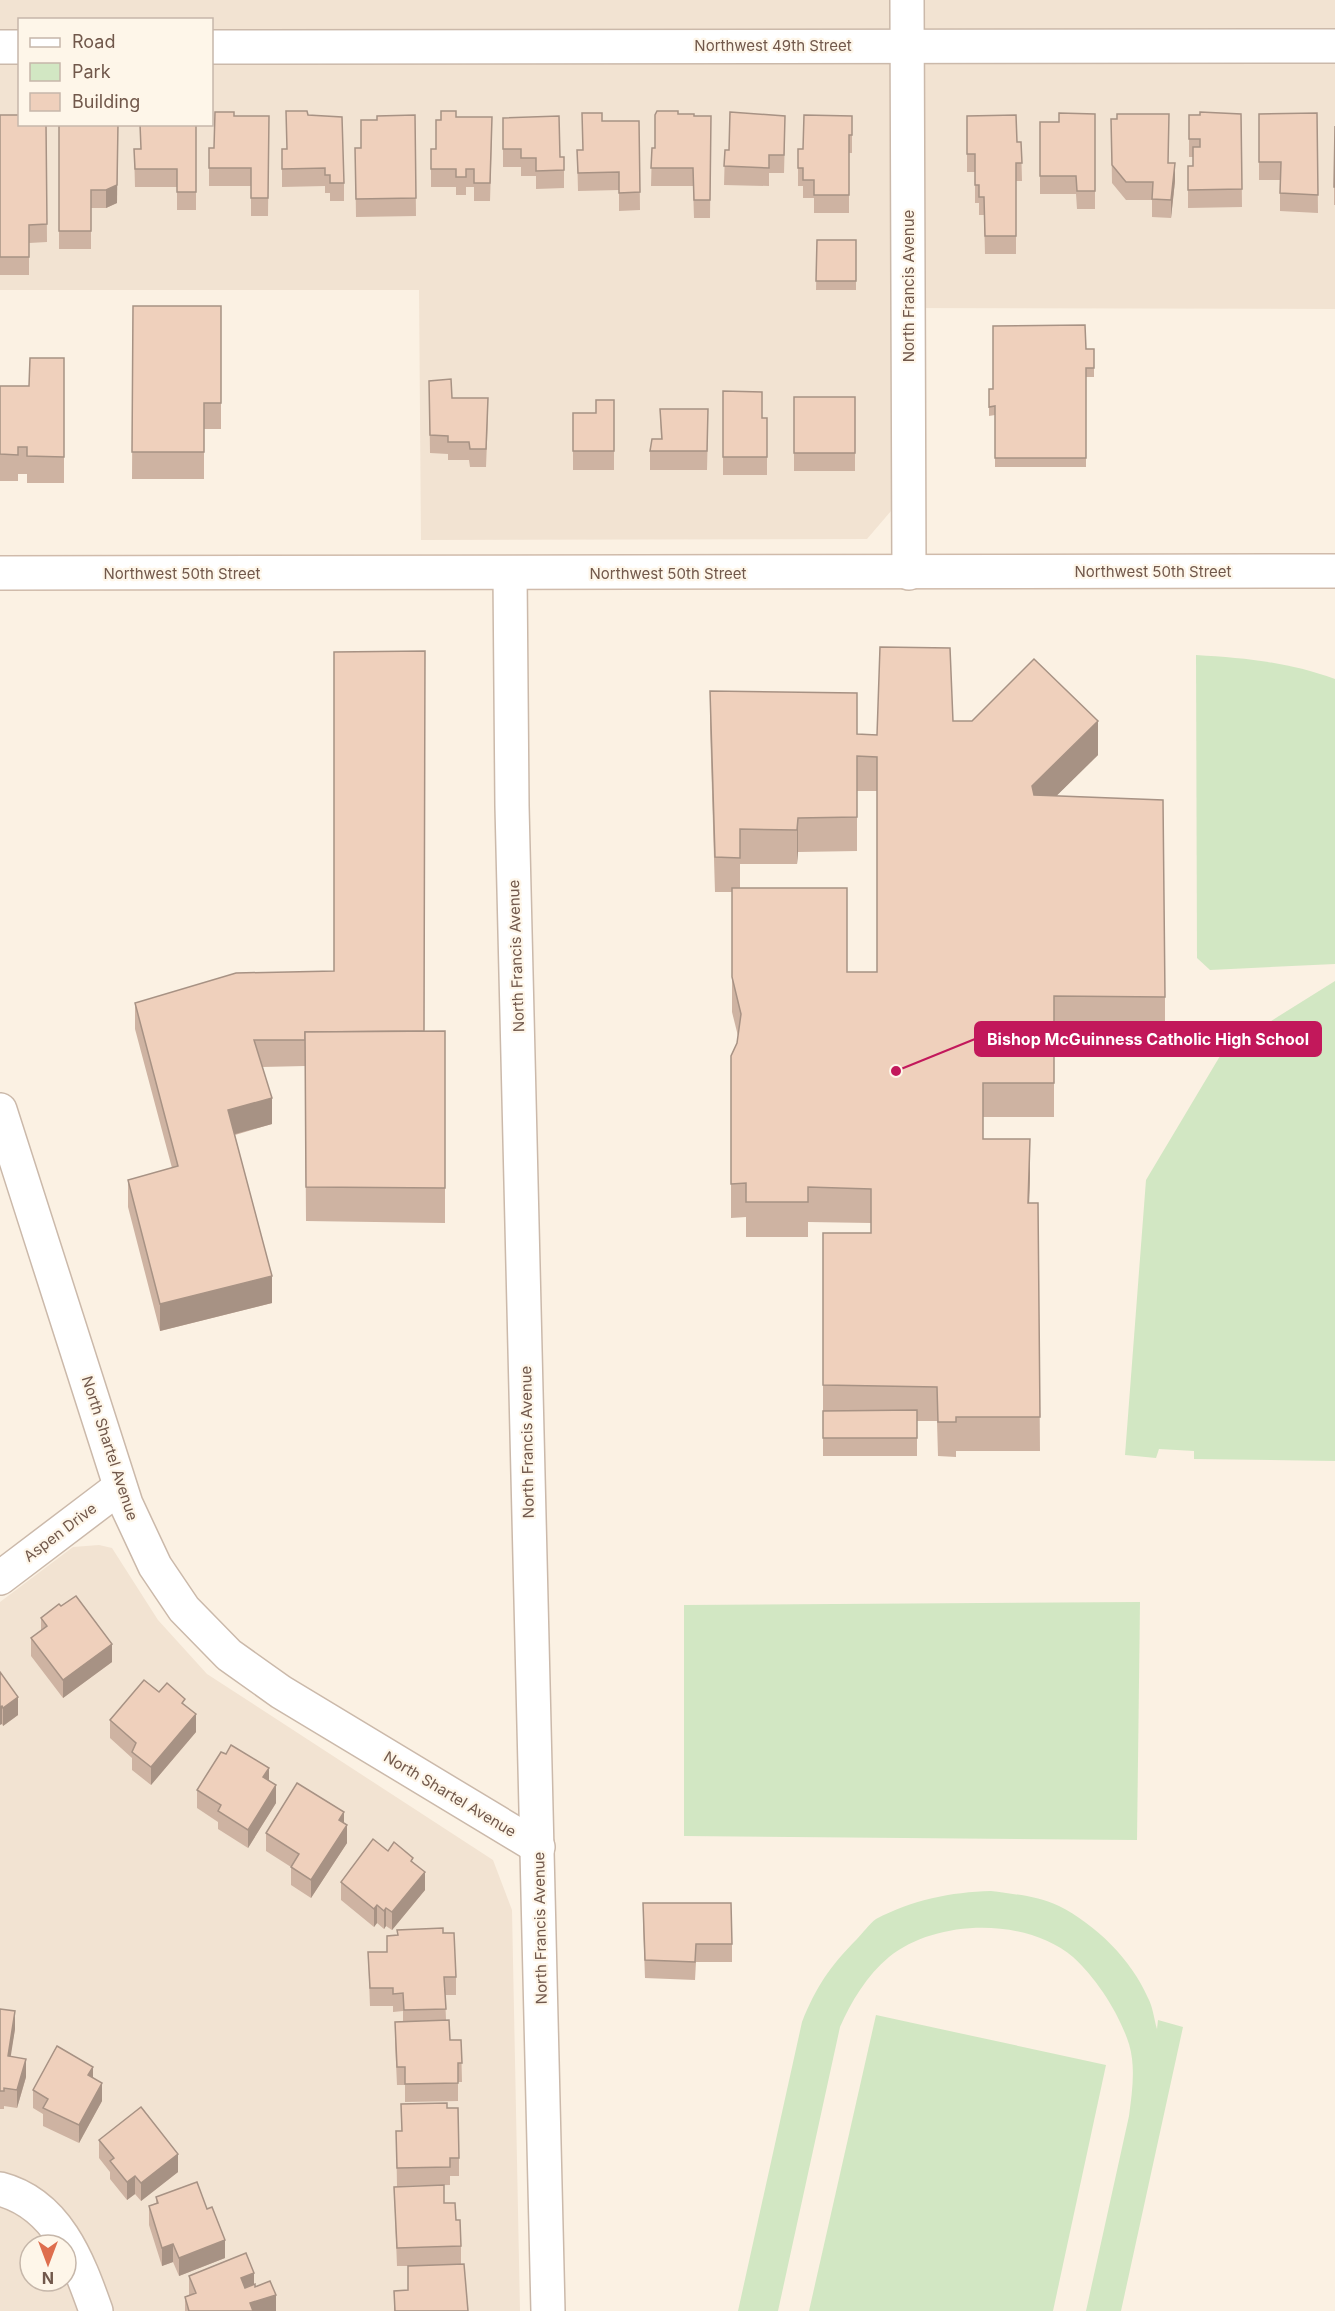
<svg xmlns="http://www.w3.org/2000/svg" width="1335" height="2311" font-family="Inter,sans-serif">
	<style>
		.residential { fill: #f2e3d2; fill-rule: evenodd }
		.green { fill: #d2e7c3 }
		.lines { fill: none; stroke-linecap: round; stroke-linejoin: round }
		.minor-casing { stroke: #cbb9aa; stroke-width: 36 }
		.tertiary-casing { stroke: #cbb9aa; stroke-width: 36 }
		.secondary-casing { stroke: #d0bbab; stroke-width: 36 }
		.minor { stroke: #fff; stroke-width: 33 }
		.tertiary { stroke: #fff; stroke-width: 33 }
		.secondary { stroke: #fff; stroke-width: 33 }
		.wall { fill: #ceb3a2; fill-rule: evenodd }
		.shaded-wall { fill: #a79284 }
		.building { fill: #efd0bc; stroke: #a79284; stroke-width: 1.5 }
		.labels { text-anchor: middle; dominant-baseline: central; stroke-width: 4.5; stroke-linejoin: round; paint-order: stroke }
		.street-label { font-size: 15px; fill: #71584b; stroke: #fef6e9 }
		.leader { fill: none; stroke: #c2185b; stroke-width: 2 }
		.callout-dot { fill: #c2185b; stroke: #fef6e9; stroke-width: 2 }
		.callout { fill: #c2185b; stroke: #c2185b; stroke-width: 2 }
		.callout-label { font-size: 16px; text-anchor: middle; font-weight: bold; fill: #fff }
	</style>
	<rect width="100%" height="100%" fill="#fbf1e3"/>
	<g class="residential">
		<path d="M0 0H1335V309L891 308V511L867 539 421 540 419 290H0ZM20 20H212V124H20Z"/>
		<path d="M99 1545 112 1548 158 1620 207 1674 493 1860 512 1910 520 2311H0V1602L73 1547ZM30 2245H66V2281H30Z"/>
	</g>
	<g class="green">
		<path d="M1196 655C1246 658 1287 662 1335 679V964L1210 970 1197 958Z"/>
		<path d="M1335 981V1461L1194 1459V1451L1159 1449 1156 1458 1125 1455 1146 1180 1223 1051Z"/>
		<path d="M1140 1602 1137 1840 684 1836V1605Z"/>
		<path d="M991 1891C1013 1894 1038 1896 1059 1906 1095 1924 1132 1960 1148 1998 1153 2007 1154 2019 1157 2029L1158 2020 1183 2027 1121 2311H1086L1129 2116C1132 2093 1136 2067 1129 2044 1119 2013 1097 1979 1073 1957 1026 1917 936 1919 889 1957 867 1975 851 2002 840 2027L778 2311H738L802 2022C816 1987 830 1966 857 1939 863 1933 869 1924 876 1919 912 1900 951 1892 991 1891Z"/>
		<path d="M876 2015 1106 2065 1053 2311H809Z"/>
	</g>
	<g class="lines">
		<defs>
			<g id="minor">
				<path d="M907 0 909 573"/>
				<path d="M0 47H20"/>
				<path d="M212 47 1335 46"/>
				<path d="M510 573 512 806 548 2311"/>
				<path d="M0 2189C57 2204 78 2260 96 2311"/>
			</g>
			<g id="tertiary">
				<path d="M0 1110 126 1504 155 1566 184 1609 229 1655 281 1692 538 1847"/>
				<path d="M0 1578 120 1487"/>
			</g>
			<path id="secondary" d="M0 573 1335 571"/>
		</defs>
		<use href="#minor" class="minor-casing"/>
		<use href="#tertiary" class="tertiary-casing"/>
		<use href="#secondary" class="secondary-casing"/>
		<use href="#minor" class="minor"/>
		<use href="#tertiary" class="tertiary"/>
		<use href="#secondary" class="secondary"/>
	</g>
	<g class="wall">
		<path d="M1317 113 1318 213 1280 211V180H1259V114Z"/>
		<path d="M678 114 694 116H711L710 218H694L693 186H651L652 148H655Z"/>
		<path d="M1095 114V209H1077L1076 194H1040V122H1059Z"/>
		<path d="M1241 114 1242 207 1188 208V166H1193V157H1189V115Z"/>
		<path d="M0 115 46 124 47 242 29 243V275H0Z"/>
		<path d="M308 115 344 183V201H330V193H325V186L282 187V149H287Z"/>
		<path d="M415 115 416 216 356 217 355 148H361L377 120Z"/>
		<path d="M234 116H269L268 216H251V186H209V148H214Z"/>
		<path d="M852 116V153H849V213H814V198H803V186H798V149H803Z"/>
		<path d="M967 116 1017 142H1021L1022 181H1016V254H985L984 215H979V203H975V172H967Z"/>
		<path d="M456 117 492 135 490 201H474V187H466V195H456V187H431V149H436L441 120Z"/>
		<path d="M503 118 560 157H564V188L536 189V176H521V167H503Z"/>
		<path d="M1111 119 1168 163 1175 181 1171 218 1152 217V200H1126L1112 183Z"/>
		<path d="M602 121H639L640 210 619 211V190L578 191 577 150H583Z"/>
		<path d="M59 124 117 203 106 208H91V249H59Z"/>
		<path d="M196 124V210H177V187H135L134 149H141Z"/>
		<path d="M1335 126V205H1334V187Z"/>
		<path d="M785 135 784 173H769V186L724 185 725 150H729Z"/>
		<path d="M817 240H856V290H816Z"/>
		<path d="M133 306H221V429H204V479H132Z"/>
		<path d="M1086 349H1094V377H1086V467H995V415L989 416V389H993Z"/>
		<path d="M64 358V483H27V474H18V481H0V386H29Z"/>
		<path d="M429 381 452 398 488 416 486 467H470L469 460H448V454L430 453Z"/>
		<path d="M723 391 762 418H767V475H723Z"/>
		<rect x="794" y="397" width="61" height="74"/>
		<path d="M614 400V470H573V413H596Z"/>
		<path d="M660 409 708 427 707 470H650V451L661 439Z"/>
		<path d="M710 691 857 734 877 735 953 721 1098 755 1056 796 1165 997V1031H1054V1117H983V1139L1030 1174 1029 1203H1038L1040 1451H956V1457L938 1456 937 1421H917V1456H823V1233H871V1223L808 1222V1237H746V1217L731 1218V1056L737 1043 738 1036 732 1012V892H715L710 725ZM857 791H877V972H847L740 888V864H797L798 852 857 851Z"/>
		<path d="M135 1003 424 1031H445V1223L306 1221 305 1066 262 1067 272 1124 235 1135 272 1303 160 1331 128 1207V1180L172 1168 135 1029Z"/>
		<path d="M61 1606 112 1662 63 1698 31 1656V1638L41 1631V1618Z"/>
		<path d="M0 1672 18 1715 3 1726 2 1724Z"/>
		<path d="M159 1692 185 1705 196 1732 151 1785 132 1770V1758L110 1738V1720Z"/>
		<path d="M269 1780 276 1803 248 1848 218 1829V1822L197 1808V1790Z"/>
		<path d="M344 1823 347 1843 311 1898 291 1885V1867L266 1851V1833Z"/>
		<path d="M388 1851 413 1862 425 1890 392 1930 386 1926 384 1929 377 1923 374 1927 341 1900V1882Z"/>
		<path d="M643 1921 732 1944V1962H696L695 1980 645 1978Z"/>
		<path d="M443 1933 456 1977V1995H445L446 2020 450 2040H461L462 2082H458V2101L405 2102V2085H397L395 2040V2022L403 2021V2011L393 2012V2006H370L368 1952H387Z"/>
		<path d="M0 2009 15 2029 10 2056 26 2077 17 2108 4 2106V2109H0Z"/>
		<path d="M93 2078 102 2101 79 2143 43 2126V2114L33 2108V2090Z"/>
		<path d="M401 2104 447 2108 459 2158V2176H450V2185L397 2186 396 2131H402Z"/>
		<path d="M99 2140 178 2172 141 2201 135 2194 127 2200 110 2179V2172L99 2158Z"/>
		<path d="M394 2187 444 2203 456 2220 461 2246V2264L468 2311H394V2291L408 2290V2266H397Z"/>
		<path d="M156 2197 225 2258 179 2276 173 2262 162 2266 149 2225V2206L156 2203Z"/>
		<path d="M189 2276 254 2285 276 2311H185V2297L189 2295Z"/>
	</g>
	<g class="shaded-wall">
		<path d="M118 124 117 203 106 208V190Z"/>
		<path d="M1175 163V181L1171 218V200Z"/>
		<path d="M1098 721V755L1032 820V786Z"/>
		<path d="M798 818V852L797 864V830Z"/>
		<path d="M272 1098V1124L228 1136V1110Z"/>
		<path d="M1030 1139V1174L1028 1237V1203Z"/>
		<path d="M272 1276V1303L160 1331V1304Z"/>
		<path d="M112 1644V1662L63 1698V1680Z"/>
		<path d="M18 1697V1715L3 1726V1708Z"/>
		<path d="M2 1706V1724L0 1725V1707Z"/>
		<path d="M196 1714V1732L151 1785V1767Z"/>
		<path d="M269 1768V1786L263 1777Z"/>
		<path d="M276 1785V1803L248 1848V1830Z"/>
		<path d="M344 1812V1829L347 1825V1843L311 1898V1880L339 1820Z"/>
		<path d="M425 1872V1890L392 1930V1912Z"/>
		<path d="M377 1905V1923L374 1927V1909Z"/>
		<path d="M386 1908V1926L384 1929V1911Z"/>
		<path d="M15 2011V2029L8 2074V2056Z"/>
		<path d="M26 2059V2077L17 2108V2090Z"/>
		<path d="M93 2067V2085L88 2075Z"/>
		<path d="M102 2083V2101L79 2143V2125Z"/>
		<path d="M178 2154V2172L141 2201V2183Z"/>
		<path d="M135 2176V2194L127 2200V2182Z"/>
		<path d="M225 2240V2258L179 2276V2258Z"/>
		<path d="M173 2244V2262L162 2266V2248Z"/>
		<path d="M254 2273V2291L241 2296V2278Z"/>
		<path d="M276 2295V2311H250V2303Z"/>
	</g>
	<g class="building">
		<path d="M286 111H307L308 115 342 117 344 183H330V175H325V168L282 169V149H287Z"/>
		<path d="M441 111H456V117H492L490 183H474V169H466V177H456V169H431V149H436V120H441Z"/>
		<path d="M657 111H678V114H694V116H711L710 200H694L693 168H651L652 148H655V115Z"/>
		<path d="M215 112H234V116H269L268 198H251V168H209V148H214Z"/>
		<path d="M730 112 785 116 784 155H769V168L724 166 725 150H729Z"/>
		<path d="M1200 112 1241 114 1242 189 1188 190V166H1193V147H1200V139H1189V115H1200Z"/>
		<path d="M582 113H602V121H639L640 192 619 193V172L578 173 577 150H583Z"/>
		<path d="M1059 113 1095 114V191H1077L1076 176H1040V122H1059Z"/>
		<path d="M1317 113 1318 195 1280 193 1281 162H1259V114Z"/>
		<path d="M1117 114H1169L1168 163H1175L1171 200 1152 199 1153 182H1126L1112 165 1111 119H1117Z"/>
		<path d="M0 115H20V124H46L47 224 29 225V257H0Z"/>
		<path d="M415 115 416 198 356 199 355 148H361V120H377V116Z"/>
		<path d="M804 115 852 116V135H849V195H814V180H803V168H798V149H803Z"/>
		<path d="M1016 115 1017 142H1021L1022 163H1016V236H985L984 197H979V185H975V154H967V116Z"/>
		<path d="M559 116 560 157H564V170L536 171V158H521V149H503V118Z"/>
		<path d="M59 124H118L117 185 106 190H91V231H59Z"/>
		<path d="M140 124H196V192H177V169H135L134 149H141Z"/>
		<path d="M1335 126V187H1334Z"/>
		<path d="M817 240H856V281H816Z"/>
		<path d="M133 306H221V403H204V452H132Z"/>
		<path d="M1085 325 1086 349H1094V368H1086V458H995V406L989 407V389H993V326Z"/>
		<path d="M30 358H64V457L27 456V447H18V455L0 454V386H29Z"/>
		<path d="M451 379 452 398H488L486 449H470L469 442H448V436L430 435 429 381Z"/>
		<path d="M723 391 762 392V418H767V457H723Z"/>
		<rect x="794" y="397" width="61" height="56"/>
		<path d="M596 400H614V451H573V413H596Z"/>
		<path d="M660 409H708L707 451H650L652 439H662Z"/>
		<path d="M880 647 950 648 953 721H972L1034 659 1098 721 1032 786 1034 795 1163 800 1165 997 1054 996V1083H983V1139H1030L1028 1203H1038L1040 1417H956V1422H938L937 1387 823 1385V1233H871V1189L808 1187V1202H746V1183L731 1184V1056L737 1043 741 1014 732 977V888H847V972H877V757L857 756V817L798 818 797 830 740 829V858L715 857 710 691 857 693V734L877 735Z"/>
		<path d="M425 651 424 1031 305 1032V1040H254L272 1098 228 1110 272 1276 160 1304 128 1180 178 1166 135 1003 236 973 334 971V652Z"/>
		<path d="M445 1031V1188L306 1187 305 1032Z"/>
		<path d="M917 1410V1438H823V1411Z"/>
		<path d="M76 1596 112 1644 63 1680 31 1638 47 1626 41 1618 59 1604 61 1606Z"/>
		<path d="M0 1672 18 1697 3 1708 2 1706 0 1707Z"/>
		<path d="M144 1680 159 1692 167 1683 185 1699 182 1703 196 1714 151 1767 132 1752 136 1743 110 1720Z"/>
		<path d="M231 1745 269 1768 263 1777 276 1785 248 1830 218 1811 221 1805 197 1790 221 1752 226 1754Z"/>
		<path d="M297 1783 344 1812 339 1820 347 1825 311 1880 291 1867 299 1854 266 1833Z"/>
		<path d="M373 1839 388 1851 394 1842 413 1858 411 1861 425 1872 392 1912 386 1908 384 1911 377 1905 374 1909 341 1882Z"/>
		<path d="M643 1903H731L732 1944H696L695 1962 645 1960Z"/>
		<path d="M443 1928V1933H454L456 1977H444L446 2009 404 2010 403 1993 393 1994V1988H370L368 1952H387V1936L398 1935 397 1930Z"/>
		<path d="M0 2009 15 2011 8 2056 26 2059 17 2090 4 2088V2091H0Z"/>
		<path d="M449 2020 450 2040H461L462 2063H458V2083L405 2084V2067H397L395 2022Z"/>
		<path d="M57 2046 93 2067 88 2075 102 2083 79 2125 43 2108 48 2099 33 2090Z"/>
		<path d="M447 2103V2108H458L459 2158H450V2167L397 2168 396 2131H402L401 2104Z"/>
		<path d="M141 2107 178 2154 141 2183 135 2176 127 2182 110 2161 114 2158 99 2140Z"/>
		<path d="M197 2182 207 2209 212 2207 225 2240 179 2258 173 2244 162 2248 149 2206 158 2203 156 2197Z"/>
		<path d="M444 2185V2203H455L456 2220H460L461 2246 397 2248 394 2187Z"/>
		<path d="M246 2253 254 2273 241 2278 245 2288 255 2284V2287L270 2281 276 2295 250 2303 253 2311H189L185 2297 196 2293 189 2276Z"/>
		<path d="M464 2264 468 2311H395L394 2291 408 2290V2266Z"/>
	</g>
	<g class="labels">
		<g class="street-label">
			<text x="773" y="45">Northwest 49th Street</text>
			<text transform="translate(908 286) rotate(-90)">North Francis Avenue</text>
			<text x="1153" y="571">Northwest 50th Street</text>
			<text x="182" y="573">Northwest 50th Street</text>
			<text x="668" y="573">Northwest 50th Street</text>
			<text transform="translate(516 956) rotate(-92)">North Francis Avenue</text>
			<text transform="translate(527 1442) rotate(-91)">North Francis Avenue</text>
			<text transform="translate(110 1448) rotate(72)">North Shartel Avenue</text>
			<text transform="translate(60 1532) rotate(-37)">Aspen Drive</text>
			<text transform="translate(450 1794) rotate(31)">North Shartel Avenue</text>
			<text transform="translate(540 1928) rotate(-91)">North Francis Avenue</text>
		</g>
	</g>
	<path class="leader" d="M896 1071L975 1039"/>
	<circle class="callout-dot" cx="896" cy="1071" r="6"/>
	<rect class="callout" x="975" y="1022" width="346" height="34" rx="6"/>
	<g class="callout-label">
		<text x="1148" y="1045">Bishop McGuinness Catholic High School</text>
	</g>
	<rect x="18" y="18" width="195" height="108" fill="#fef6e9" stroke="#c6b7aa" stroke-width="1.5"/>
	<rect x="30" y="38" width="30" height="9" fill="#ffffff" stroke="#c6b7aa" stroke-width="1.5"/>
	<text x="72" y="48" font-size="18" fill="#71584b">Road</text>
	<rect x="30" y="63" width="30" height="18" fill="#d2e7c3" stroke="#c6b7aa" stroke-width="1.5"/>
	<text x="72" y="78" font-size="18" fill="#71584b">Park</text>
	<rect x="30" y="93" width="30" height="18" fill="#efd0bc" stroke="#c6b7aa" stroke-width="1.5"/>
	<text x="72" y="108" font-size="18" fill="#71584b">Building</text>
	<g transform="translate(48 2263) rotate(180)"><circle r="28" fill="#fef6e9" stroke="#c6b7aa" stroke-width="1.5"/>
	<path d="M0-4.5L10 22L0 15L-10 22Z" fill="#de6e4e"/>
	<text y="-9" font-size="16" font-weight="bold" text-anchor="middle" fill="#71584b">N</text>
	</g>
</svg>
